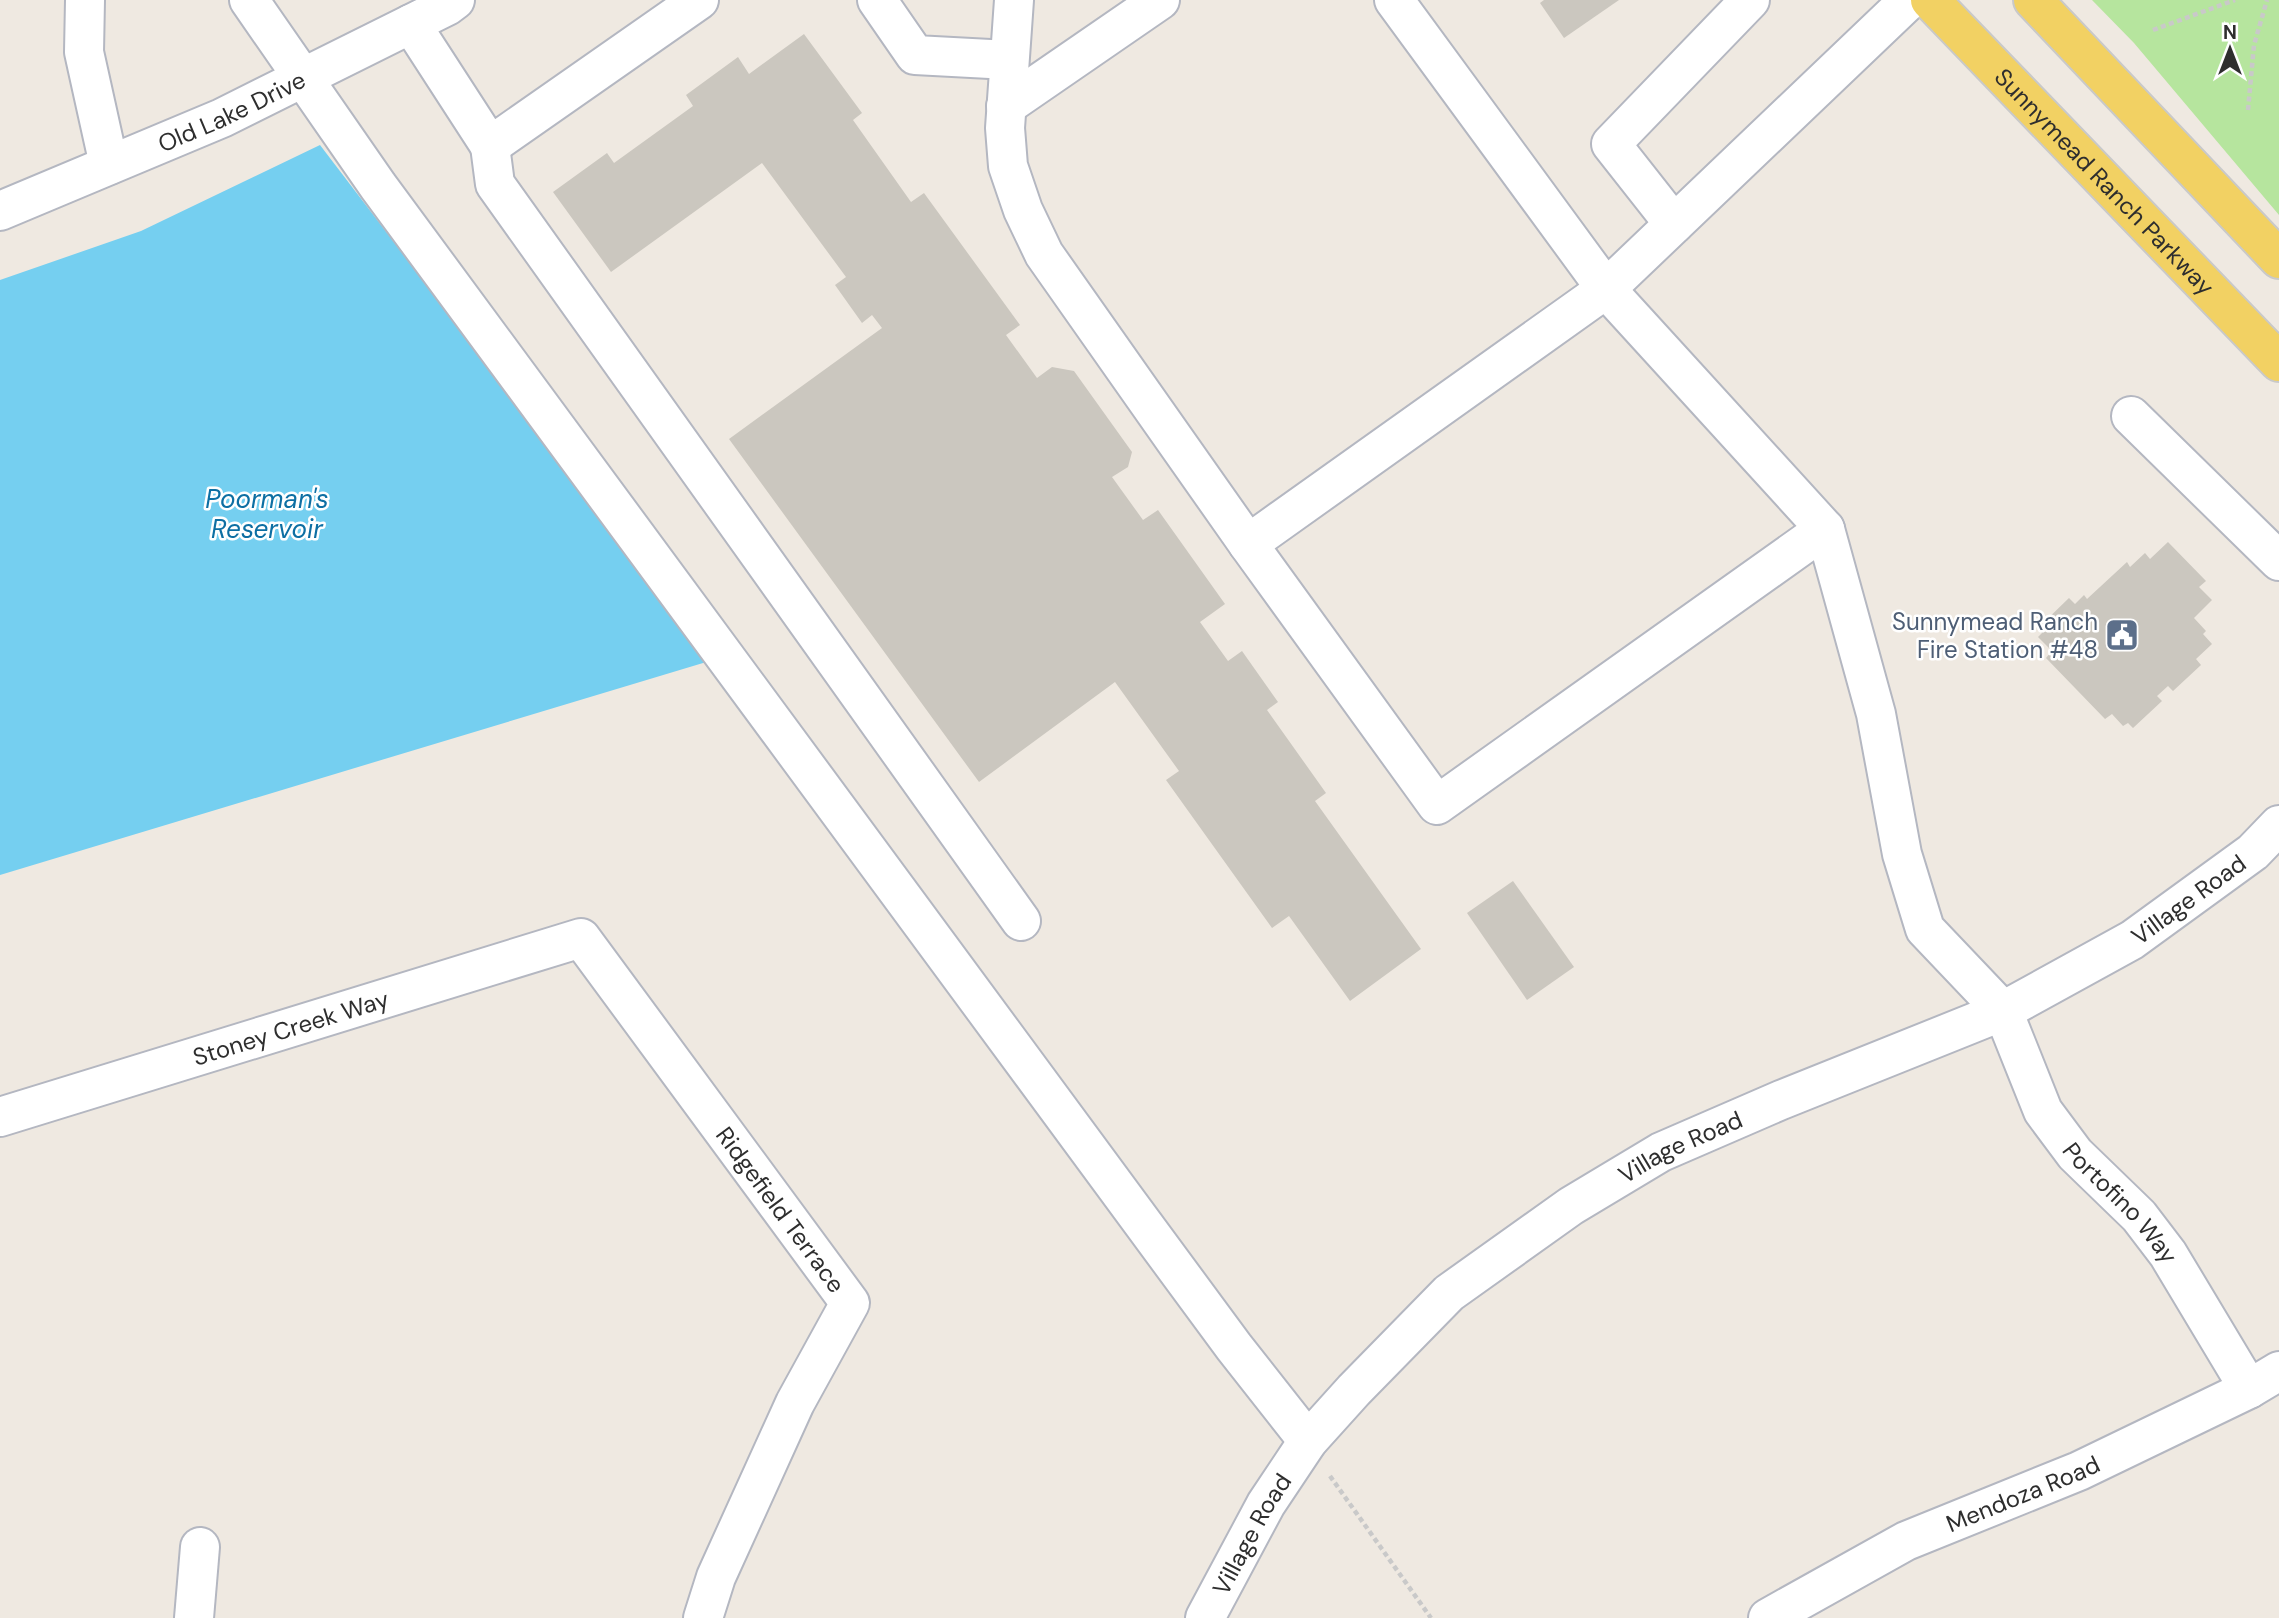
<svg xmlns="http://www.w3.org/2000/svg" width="2279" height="1618" font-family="'DM Sans',sans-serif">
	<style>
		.green { fill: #b6e59e }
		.water { fill: #75cff0 }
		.building { fill: #cbc7bf }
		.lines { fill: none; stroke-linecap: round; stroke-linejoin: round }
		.minor-casing { stroke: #b4b7c1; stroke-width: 42 }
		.major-casing { stroke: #c9c9c9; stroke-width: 42 }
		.path { stroke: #c9c9c9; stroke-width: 4.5; stroke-dasharray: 5 3.5; stroke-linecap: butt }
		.minor { stroke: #fff; stroke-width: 38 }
		.major { stroke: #f2d163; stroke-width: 38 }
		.labels { text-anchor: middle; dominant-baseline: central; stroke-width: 5; stroke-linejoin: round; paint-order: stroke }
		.street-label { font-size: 24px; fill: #2e2e2e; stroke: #fff }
		.service-label { font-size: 24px; fill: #4e5e75; stroke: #fff; text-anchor: end }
		.water-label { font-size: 26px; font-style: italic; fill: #0d6fa3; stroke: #fff }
	</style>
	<rect width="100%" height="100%" fill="#efe9e1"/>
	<path class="green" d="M2092 0H2279V215L2134 43Z"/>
	<path class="water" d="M320 145 713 660 0 875V280L141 231Z"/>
	<g class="building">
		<path d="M1544 0H1619L1564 38 1540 3Z"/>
		<path d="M804 34 862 113 853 120 911 202 924 193 1020 325 1006 335 1037 378 1052 367 1074 371 1132 452 1128 467 1112 477 1143 520 1158 510 1225 604 1200 622 1228 661 1242 651 1278 702 1267 710 1326 793 1315 801 1421 949 1350 1001 1289 916 1272 928 1166 780 1179 771 1115 682 979 782 729 439 882 328 872 315 862 323 835 285 846 277 762 163 611 272 553 192 607 153 614 163 693 106 686 95 738 57 749 74Z"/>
		<path d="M2168 542 2206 581 2199 587 2212 600 2194 618 2206 631 2203 634 2212 644 2196 659 2201 665 2173 691 2168 686 2157 696 2162 701 2133 728 2128 723 2123 726 2112 714 2105 719 2046 658 2052 651 2038 637 2042 633 2038 628 2069 598 2075 604 2084 595 2087 599 2127 562 2130 567 2145 553 2150 559Z"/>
		<path d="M1513 881 1574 967 1527 1000 1467 913Z"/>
	</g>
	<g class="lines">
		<defs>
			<g id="minor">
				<path d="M85 0 84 52 109 165"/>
				<path d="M249 0 378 186 1234 1347 1308 1441"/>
				<path d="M877 0 915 55 1009 60"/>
				<path d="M1014 0 1005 128 1008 166 1023 210 1044 254 1248 544 1606 289 1909 0"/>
				<path d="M411 24 490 146 699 0"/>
				<path d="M1006 106 1160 0"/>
				<path d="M490 146 495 184 1021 921"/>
				<path id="s1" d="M0 211 222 118 447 6 455 0"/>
				<path d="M1674 224 1611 144 1750 0"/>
				<path d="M2131 416 2279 561"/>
				<path id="s2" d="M1825 529 1876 714 1902 854 1925 929 2003 1011 2043 1111 2075 1154 2139 1216 2168 1254 2249 1389"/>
				<path d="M1248 544 1437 805 1825 529 1606 289 1394 0"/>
				<path id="s3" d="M0 1117 581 938 850 1303 795 1403 716 1577 703 1618"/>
				<path d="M194 1618 200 1547"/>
				<path id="s4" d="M1205 1618 1266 1504 1308 1441 1354 1390 1449 1293 1571 1206 1661 1152 1781 1100 2003 1011 2132 940 2253 852 2279 825"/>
				<path id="s5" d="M1768 1618 1906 1541 2079 1471 2249 1389 2279 1371"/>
			</g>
			<g id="major">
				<path id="s6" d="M1930 0 2279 362"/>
				<path d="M2033 0 2279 259"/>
			</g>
		</defs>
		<use href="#minor" class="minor-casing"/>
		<use href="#major" class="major-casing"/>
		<g class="path">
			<path d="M2153 30 2235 0"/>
			<path d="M2248 110 2254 45 2267 0"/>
			<path d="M1330 1476 1431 1618"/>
		</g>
		<use href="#minor" class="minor"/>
		<use href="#major" class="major"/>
	</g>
	<defs>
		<symbol id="civic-square" viewBox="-11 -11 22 22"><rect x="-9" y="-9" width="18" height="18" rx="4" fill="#5c6f8a" stroke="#fff"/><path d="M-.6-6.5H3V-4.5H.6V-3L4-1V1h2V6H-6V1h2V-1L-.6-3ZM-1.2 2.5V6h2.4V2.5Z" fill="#fff"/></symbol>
	</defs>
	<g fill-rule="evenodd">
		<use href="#civic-square" x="2103" y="616" width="38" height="38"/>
	</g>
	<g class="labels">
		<g class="street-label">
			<text stroke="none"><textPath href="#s1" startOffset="252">Old Lake Drive</textPath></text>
			<text stroke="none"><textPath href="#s6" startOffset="252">Sunnymead Ranch Parkway</textPath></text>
			<text stroke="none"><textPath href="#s4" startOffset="1251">Village Road</textPath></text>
			<text stroke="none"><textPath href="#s3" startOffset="304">Stoney Creek Way</textPath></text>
			<text stroke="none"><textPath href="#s4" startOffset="684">Village Road</textPath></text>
			<text stroke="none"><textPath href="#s2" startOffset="754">Portofino Way</textPath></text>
			<text stroke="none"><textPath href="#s3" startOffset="945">Ridgefield Terrace</textPath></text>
			<text stroke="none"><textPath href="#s5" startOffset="284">Mendoza Road</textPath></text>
			<text stroke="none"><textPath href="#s4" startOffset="96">Village Road</textPath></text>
		</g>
		<g class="service-label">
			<text x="2098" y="621">Sunnymead Ranch<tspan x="2098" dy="28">Fire Station #48</tspan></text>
		</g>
		<g class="water-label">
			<text x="267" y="499">Poorman's<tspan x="267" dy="30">Reservoir</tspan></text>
		</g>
	</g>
	<g transform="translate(2230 49)" stroke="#ffffff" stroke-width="5" paint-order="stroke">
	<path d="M0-5L12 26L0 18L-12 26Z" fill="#2e2e2e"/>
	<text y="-10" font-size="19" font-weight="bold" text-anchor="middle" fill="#2e2e2e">N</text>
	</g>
</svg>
